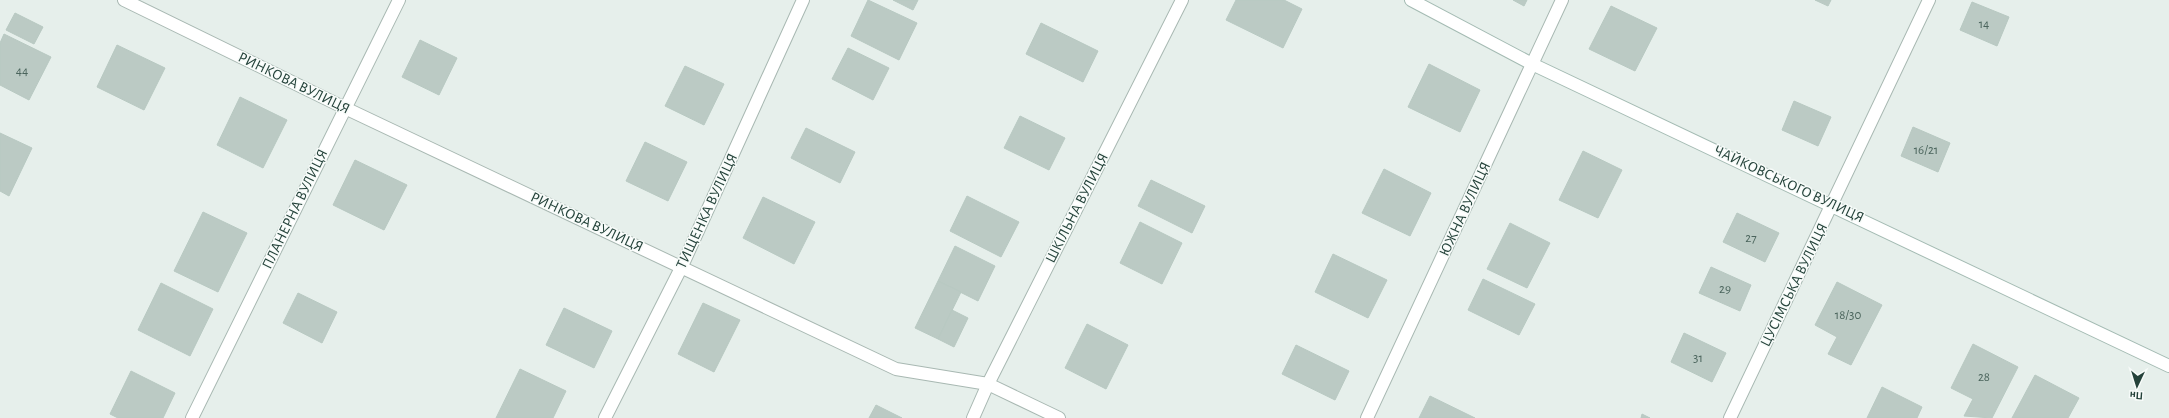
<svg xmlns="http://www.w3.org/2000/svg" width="2169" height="418" font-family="'Alegreya Sans',sans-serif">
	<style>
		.building { fill: #bbcac4; stroke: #b8c9c2 }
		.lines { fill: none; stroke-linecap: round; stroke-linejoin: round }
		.street-casing { stroke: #a8b8b2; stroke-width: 14 }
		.secondary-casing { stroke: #a4bbb3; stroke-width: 14 }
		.street { stroke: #fff; stroke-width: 12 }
		.secondary { stroke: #fff; stroke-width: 12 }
		.labels { text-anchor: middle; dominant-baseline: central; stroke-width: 3; stroke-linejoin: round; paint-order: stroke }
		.number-label { font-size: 13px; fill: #4a645c }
		.street-label { font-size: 15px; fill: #24423a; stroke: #f7fbf9 }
	</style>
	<rect width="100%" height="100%" fill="#e6efeb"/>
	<g class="building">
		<path d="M868 0 917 23 899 60 851 36Z"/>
		<path d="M893 0H918L913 10Z"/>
		<path d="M1236 0H1284L1302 9 1283 48 1226 20Z"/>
		<path d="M1513 0H1527L1524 6Z"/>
		<path d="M1815 0H1831L1828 6Z"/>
		<path d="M1972 2 2009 17 1997 46 1960 30Z"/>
		<path d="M1611 6 1657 28 1635 71 1589 49Z"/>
		<path d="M15 13 43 27 34 44 6 30Z"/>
		<path d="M1041 23 1098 51 1083 82 1026 54Z"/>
		<path d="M4 34 51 57 29 100 0 85V43Z"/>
		<path d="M420 40 457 58 439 95 402 77Z"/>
		<path d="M117 45 165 68 144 110 97 87Z"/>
		<path d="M848 48 889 68 873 100 832 79Z"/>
		<path d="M1429 64 1480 90 1460 132 1408 107Z"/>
		<path d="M685 66 724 84 704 125 665 106Z"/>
		<path d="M240 97 287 120 263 168 217 145Z"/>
		<path d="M1794 101 1831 117 1818 146 1782 130Z"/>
		<path d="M1020 116 1065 138 1049 170 1004 148Z"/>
		<path d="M1913 127 1950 143 1938 172 1901 156Z"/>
		<path d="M806 128 855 152 840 183 791 158Z"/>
		<path d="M0 133 32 148 9 196 0 191Z"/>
		<path d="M645 142 687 162 668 201 626 181Z"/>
		<path d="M1583 151 1622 170 1598 218 1559 200Z"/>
		<path d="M355 160 407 185 384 230 333 205Z"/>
		<path d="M1384 169 1431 193 1410 236 1362 213Z"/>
		<path d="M1151 180 1205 206 1192 233 1138 206Z"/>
		<path d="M967 196 1019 222 1001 257 950 231Z"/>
		<path d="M763 197 815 222 794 264 743 238Z"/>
		<path d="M203 212 247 233 218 292 174 271Z"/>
		<path d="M1737 213 1779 233 1765 262 1723 242Z"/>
		<path d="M1140 222 1182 243 1162 284 1120 263Z"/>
		<path d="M1510 223 1550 243 1527 288 1487 269Z"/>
		<path d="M955 246 995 266 978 301 938 281Z"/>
		<path d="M1333 254 1387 280 1368 318 1315 292Z"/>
		<path d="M1711 267 1751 285 1740 311 1699 293Z"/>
		<path d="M1483 279 1535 304 1519 335 1468 310Z"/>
		<path d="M938 281 961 292 938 339 915 328Z"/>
		<path d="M1837 282 1882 305 1851 365 1828 354 1837 337 1815 325Z"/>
		<path d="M161 283 213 309 190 356 138 330Z"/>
		<path d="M298 293 337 312 322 343 283 323Z"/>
		<path d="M703 303 740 320 714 372 678 354Z"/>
		<path d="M564 308 612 331 594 368 546 345Z"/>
		<path d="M952 310 968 318 954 347 938 339Z"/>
		<path d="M1087 324 1128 345 1106 389 1065 368Z"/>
		<path d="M1684 333 1726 353 1712 382 1671 362Z"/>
		<path d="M1973 344 2018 367 1992 418 1964 416 1973 399 1951 388Z"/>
		<path d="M1296 345 1349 371 1335 400 1282 374Z"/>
		<path d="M520 369 566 391 553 418H496Z"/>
		<path d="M131 371 175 393 163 418H118L110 414Z"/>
		<path d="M2035 375 2079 398 2068 418H2012Z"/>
		<path d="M1882 387 1922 407 1917 418H1867Z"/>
		<path d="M1430 396 1475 418H1419Z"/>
		<path d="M876 405 902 418H869Z"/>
		<path d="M1642 414 1650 418H1641Z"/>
	</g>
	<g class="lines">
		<defs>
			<g id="street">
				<path d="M124 0 345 108 896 369 988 384 1059 418"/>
				<path d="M192 418 399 0"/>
				<path d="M605 418 682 266 803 0"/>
				<path d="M973 418 988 384 1182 0"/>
				<path d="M1367 418 1562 0"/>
				<path d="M1730 418 1929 0"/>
			</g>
			<path id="secondary" d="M1411 0 1532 64 2169 366"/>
		</defs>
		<use href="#street" class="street-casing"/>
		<use href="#secondary" class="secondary-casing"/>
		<use href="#street" class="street"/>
		<use href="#secondary" class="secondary"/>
	</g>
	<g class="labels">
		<g class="number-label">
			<text x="1984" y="24">14</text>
			<text x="22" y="71">44</text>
			<text x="1926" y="150">16/21</text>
			<text x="1751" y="238">27</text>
			<text x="1725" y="289">29</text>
			<text x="1848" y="315">18/30</text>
			<text x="1698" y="358">31</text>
			<text x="1984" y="377">28</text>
		</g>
		<g class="street-label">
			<text transform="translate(294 83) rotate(26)">РИНКОВА ВУЛИЦЯ</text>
			<text transform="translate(1789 184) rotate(25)">ЧАЙКОВСЬКОГО ВУЛИЦЯ</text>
			<text transform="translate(1077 208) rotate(-63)">ШКІЛЬНА ВУЛИЦЯ</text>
			<text transform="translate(295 209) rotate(-64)">ПЛАНЕРНА ВУЛИЦЯ</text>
			<text transform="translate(1465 209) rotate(-65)">ЮЖНА ВУЛИЦЯ</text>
			<text transform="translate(707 211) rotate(-65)">ТИЩЕНКА ВУЛИЦЯ</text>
			<text transform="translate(587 222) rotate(25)">РИНКОВА ВУЛИЦЯ</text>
			<text transform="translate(1794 285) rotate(-64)">ЦУСІМСЬКА ВУЛИЦЯ</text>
		</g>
	</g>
	<g transform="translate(2137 386) rotate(184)" stroke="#f7fbf9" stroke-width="3" paint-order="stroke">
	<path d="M0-3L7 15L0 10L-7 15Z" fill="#24423a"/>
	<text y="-6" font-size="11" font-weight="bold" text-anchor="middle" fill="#24423a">Пн</text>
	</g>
</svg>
